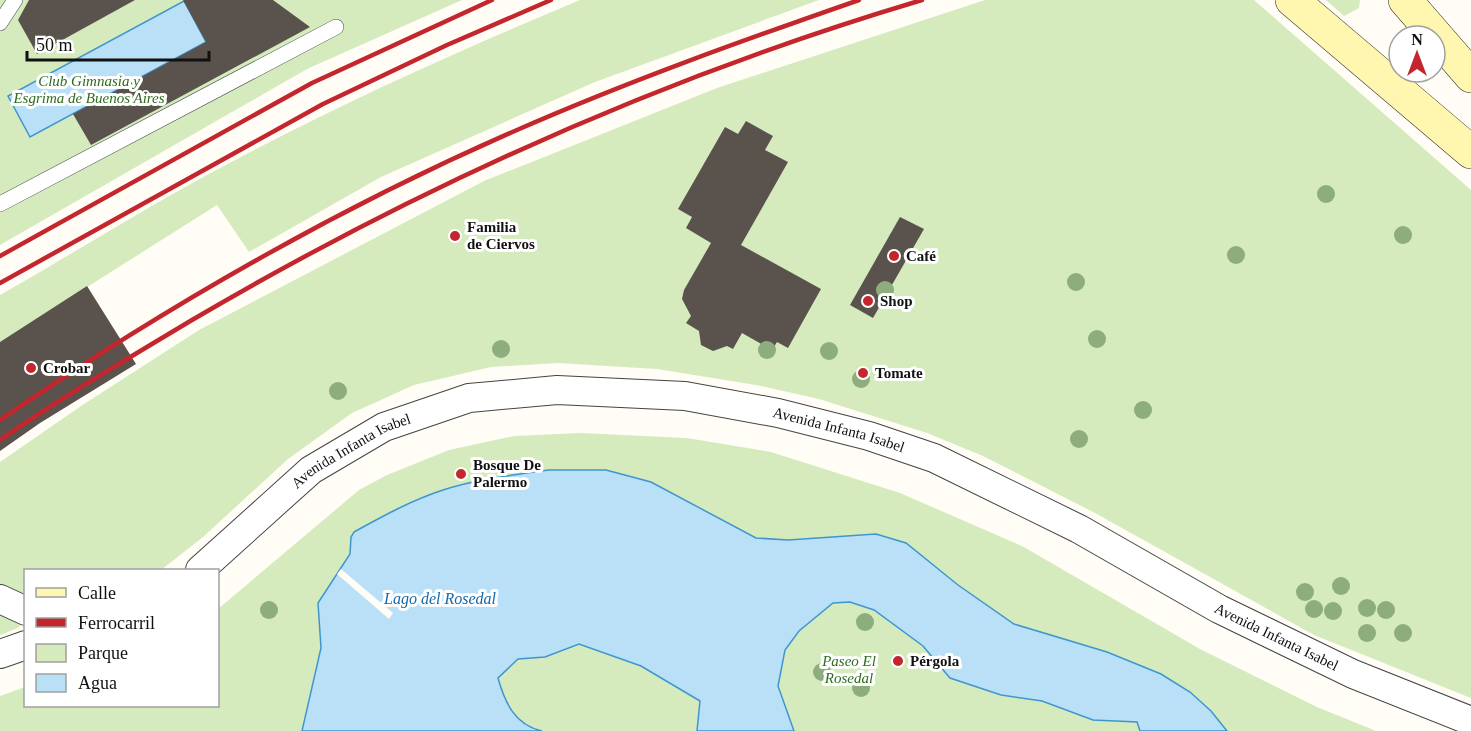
<svg xmlns="http://www.w3.org/2000/svg" width="1471" height="731" font-family="'Times New Roman',serif">
	<style>
		.green { fill: #d5ebbd }
		.water { fill: #b9e0f7; stroke: #3f96cf; stroke-width: 1.5 }
		.pier { fill: #fffdf5 }
		.building { fill: #5a524d }
		.lines { fill: none; stroke-linecap: round; stroke-linejoin: round }
		.service-casing { stroke: #444; stroke-width: 16 }
		.minor-casing { stroke: #444; stroke-width: 30 }
		.secondary-casing { stroke: #333; stroke-width: 34 }
		.service { stroke: #fff; stroke-width: 15 }
		.minor { stroke: #fff; stroke-width: 28 }
		.secondary { stroke: #fff6b0; stroke-width: 33 }
		.rail { stroke: #c4262e; stroke-width: 4.5 }
		.tree { fill: #8dad7f }
		.poi-dot { fill: #c4262e; stroke: #fff; stroke-width: 2 }
		.labels { text-anchor: middle; dominant-baseline: central; stroke-width: 6; stroke-linejoin: round; paint-order: stroke }
		.park-label { font-size: 15px; font-style: italic; fill: #2f6b1f; stroke: #fff }
		.poi-label { font-size: 15px; font-weight: bold; fill: #111; stroke: #fff; text-anchor: start }
		.street-label { font-size: 15px; fill: #111; stroke: #fff }
		.water-label { font-size: 16px; font-style: italic; fill: #1768a6; stroke: #fff }
	</style>
	<rect width="100%" height="100%" fill="#fffdf5"/>
	<g class="green">
		<path d="M0 0H462L307 69 0 245Z"/>
		<path d="M580 0H819L595 82 381 177 249 252 217 205 0 342V295C69 256 135 214 205 176 326 110 453 53 580 0Z"/>
		<path d="M985 0H1254L1471 190V698L1314 635 1095 513 983 456 927 433 819 399 756 385 657 369 558 363 491 367 414 385 352 413 288 459 203 537 161 570H26L25 595 0 585V462L81 406 199 330 484 181 717 88Z"/>
		<path d="M1326 0H1360L1359 8 1344 16Z"/>
		<path d="M581 433 687 438 771 452 900 493 1022 546 1200 649 1317 707 1376 731H0V696L25 687 26 706H218V609L359 490 387 475 449 450 514 436Z"/>
		<path d="M0 608 22 624 18 628 0 635Z"/>
	</g>
	<g class="water">
		<path d="M184 1 206 42 30 137 8 96Z"/>
		<path d="M548 470H606L651 482 756 538 788 540 876 534 906 543 958 585 1014 624 1107 652 1161 674 1190 692 1211 711 1227 731H1140L1137 722 1093 720 1042 701 1001 695 950 678 923 646 874 610 850 602 833 603 799 631 785 650 778 686 794 731H697L700 701 641 666 579 644 545 657 518 659 498 678C505 703 515 725 542 731H302L321 648 318 603 350 554 351 537 354 532C383 516 412 500 443 490 477 479 513 475 548 470Z"/>
	</g>
	<path class="pier" d="M341 569 393 613 389 619 337 574Z"/>
	<g class="building">
		<path d="M29 0H135L37 54 18 20Z"/>
		<path d="M183 0H273L310 27 91 145 73 114 206 42Z"/>
		<path d="M746 121 773 136 765 150 788 162 741 245 821 289 788 348 777 342 772 350 742 333 733 349 727 346 713 351 701 345 699 331 686 323 691 316 682 299 684 290 711 243 686 228 692 217 678 209 725 127 738 134Z"/>
		<path d="M900 217 924 229 873 318 850 305Z"/>
		<path d="M87 286 136 364 40 423 0 451V342Z"/>
	</g>
	<g class="lines">
		<defs>
			<g id="service">
				<path d="M0 23 15 0"/>
				<path d="M0 204 336 27"/>
			</g>
			<g id="minor">
				<path id="s1" d="M200 570 311 470 384 427 469 398 557 390 685 396 778 413 869 436 934 458 1079 529 1219 609 1353 674 1471 721"/>
				<path d="M0 599 26 611"/>
				<path d="M0 654 26 645"/>
			</g>
			<g id="secondary">
				<path d="M1292 0 1471 152"/>
				<path d="M1405 0 1471 76"/>
			</g>
		</defs>
		<use href="#service" class="service-casing"/>
		<use href="#minor" class="minor-casing"/>
		<use href="#secondary" class="secondary-casing"/>
		<use href="#service" class="service"/>
		<use href="#minor" class="minor"/>
		<use href="#secondary" class="secondary"/>
		<g class="rail">
			<path d="M0 256 312 83 492 0"/>
			<path d="M0 283 323 104 447 45 551 0"/>
			<path d="M0 420C161 310 338 208 517 130 629 81 744 40 859 0"/>
			<path d="M0 440C62 397 127 359 192 320 422 185 666 76 922 0"/>
		</g>
	</g>
	<g class="tree">
		<circle cx="1326" cy="194" r="9"/>
		<circle cx="1403" cy="235" r="9"/>
		<circle cx="1236" cy="255" r="9"/>
		<circle cx="1076" cy="282" r="9"/>
		<circle cx="885" cy="290" r="9"/>
		<circle cx="1097" cy="339" r="9"/>
		<circle cx="501" cy="349" r="9"/>
		<circle cx="767" cy="350" r="9"/>
		<circle cx="829" cy="351" r="9"/>
		<circle cx="861" cy="379" r="9"/>
		<circle cx="338" cy="391" r="9"/>
		<circle cx="1143" cy="410" r="9"/>
		<circle cx="1079" cy="439" r="9"/>
		<circle cx="1341" cy="586" r="9"/>
		<circle cx="1305" cy="592" r="9"/>
		<circle cx="1367" cy="608" r="9"/>
		<circle cx="1314" cy="609" r="9"/>
		<circle cx="269" cy="610" r="9"/>
		<circle cx="1386" cy="610" r="9"/>
		<circle cx="1333" cy="611" r="9"/>
		<circle cx="865" cy="622" r="9"/>
		<circle cx="1367" cy="633" r="9"/>
		<circle cx="1403" cy="633" r="9"/>
		<circle cx="822" cy="672" r="9"/>
		<circle cx="861" cy="688" r="9"/>
	</g>
	<g class="poi-dot">
		<circle cx="455" cy="236" r="6"/>
		<circle cx="894" cy="256" r="6"/>
		<circle cx="868" cy="301" r="6"/>
		<circle cx="31" cy="368" r="6"/>
		<circle cx="863" cy="373" r="6"/>
		<circle cx="461" cy="474" r="6"/>
		<circle cx="898" cy="661" r="6"/>
	</g>
	<g class="labels">
		<g class="park-label">
			<text x="89" y="81">Club Gimnasia y<tspan x="89" dy="17">Esgrima de Buenos Aires</tspan></text>
			<text x="849" y="661">Paseo El<tspan x="849" dy="17">Rosedal</tspan></text>
		</g>
		<g class="poi-label">
			<text x="467" y="227">Familia<tspan x="467" dy="17">de Ciervos</tspan></text>
			<text x="906" y="256">Café</text>
			<text x="880" y="301">Shop</text>
			<text x="43" y="368">Crobar</text>
			<text x="875" y="373">Tomate</text>
			<text x="473" y="465">Bosque De<tspan x="473" dy="17">Palermo</tspan></text>
			<text x="910" y="661">Pérgola</text>
		</g>
		<g class="street-label">
			<text stroke="none"><textPath href="#s1" startOffset="698">Avenida Infanta Isabel</textPath></text>
			<text stroke="none"><textPath href="#s1" startOffset="194">Avenida Infanta Isabel</textPath></text>
			<text stroke="none"><textPath href="#s1" startOffset="1184">Avenida Infanta Isabel</textPath></text>
		</g>
		<g class="water-label">
			<text x="440" y="598">Lago del Rosedal</text>
		</g>
	</g>
	<rect x="24" y="569" width="195" height="138" fill="#ffffff" stroke="#a0a0a0" stroke-width="1.5"/>
	<rect x="36" y="588" width="30" height="9" fill="#fff6b0" stroke="#a0a0a0" stroke-width="1.5"/>
	<text x="78" y="599" font-size="18" fill="#111111">Calle</text>
	<rect x="36" y="618" width="30" height="9" fill="#c4262e" stroke="#a0a0a0" stroke-width="1.5"/>
	<text x="78" y="629" font-size="18" fill="#111111">Ferrocarril</text>
	<rect x="36" y="644" width="30" height="18" fill="#d5ebbd" stroke="#a0a0a0" stroke-width="1.5"/>
	<text x="78" y="659" font-size="18" fill="#111111">Parque</text>
	<rect x="36" y="674" width="30" height="18" fill="#b9e0f7" stroke="#a0a0a0" stroke-width="1.5"/>
	<text x="78" y="689" font-size="18" fill="#111111">Agua</text>
	<g transform="translate(1417 54)"><circle r="28" fill="#ffffff" stroke="#a0a0a0" stroke-width="1.5"/>
	<path d="M0-4.5L10 22L0 15L-10 22Z" fill="#c4262e"/>
	<text y="-9" font-size="16" font-weight="bold" text-anchor="middle" fill="#111111">N</text>
	</g>
	<path d="M27 51v9h182v-9" fill="none" stroke="#111111" stroke-width="3"/>
	<text x="36" y="51" font-size="18" fill="#111111" stroke="#ffffff" stroke-width="4.5" paint-order="stroke">50 m</text>
</svg>
